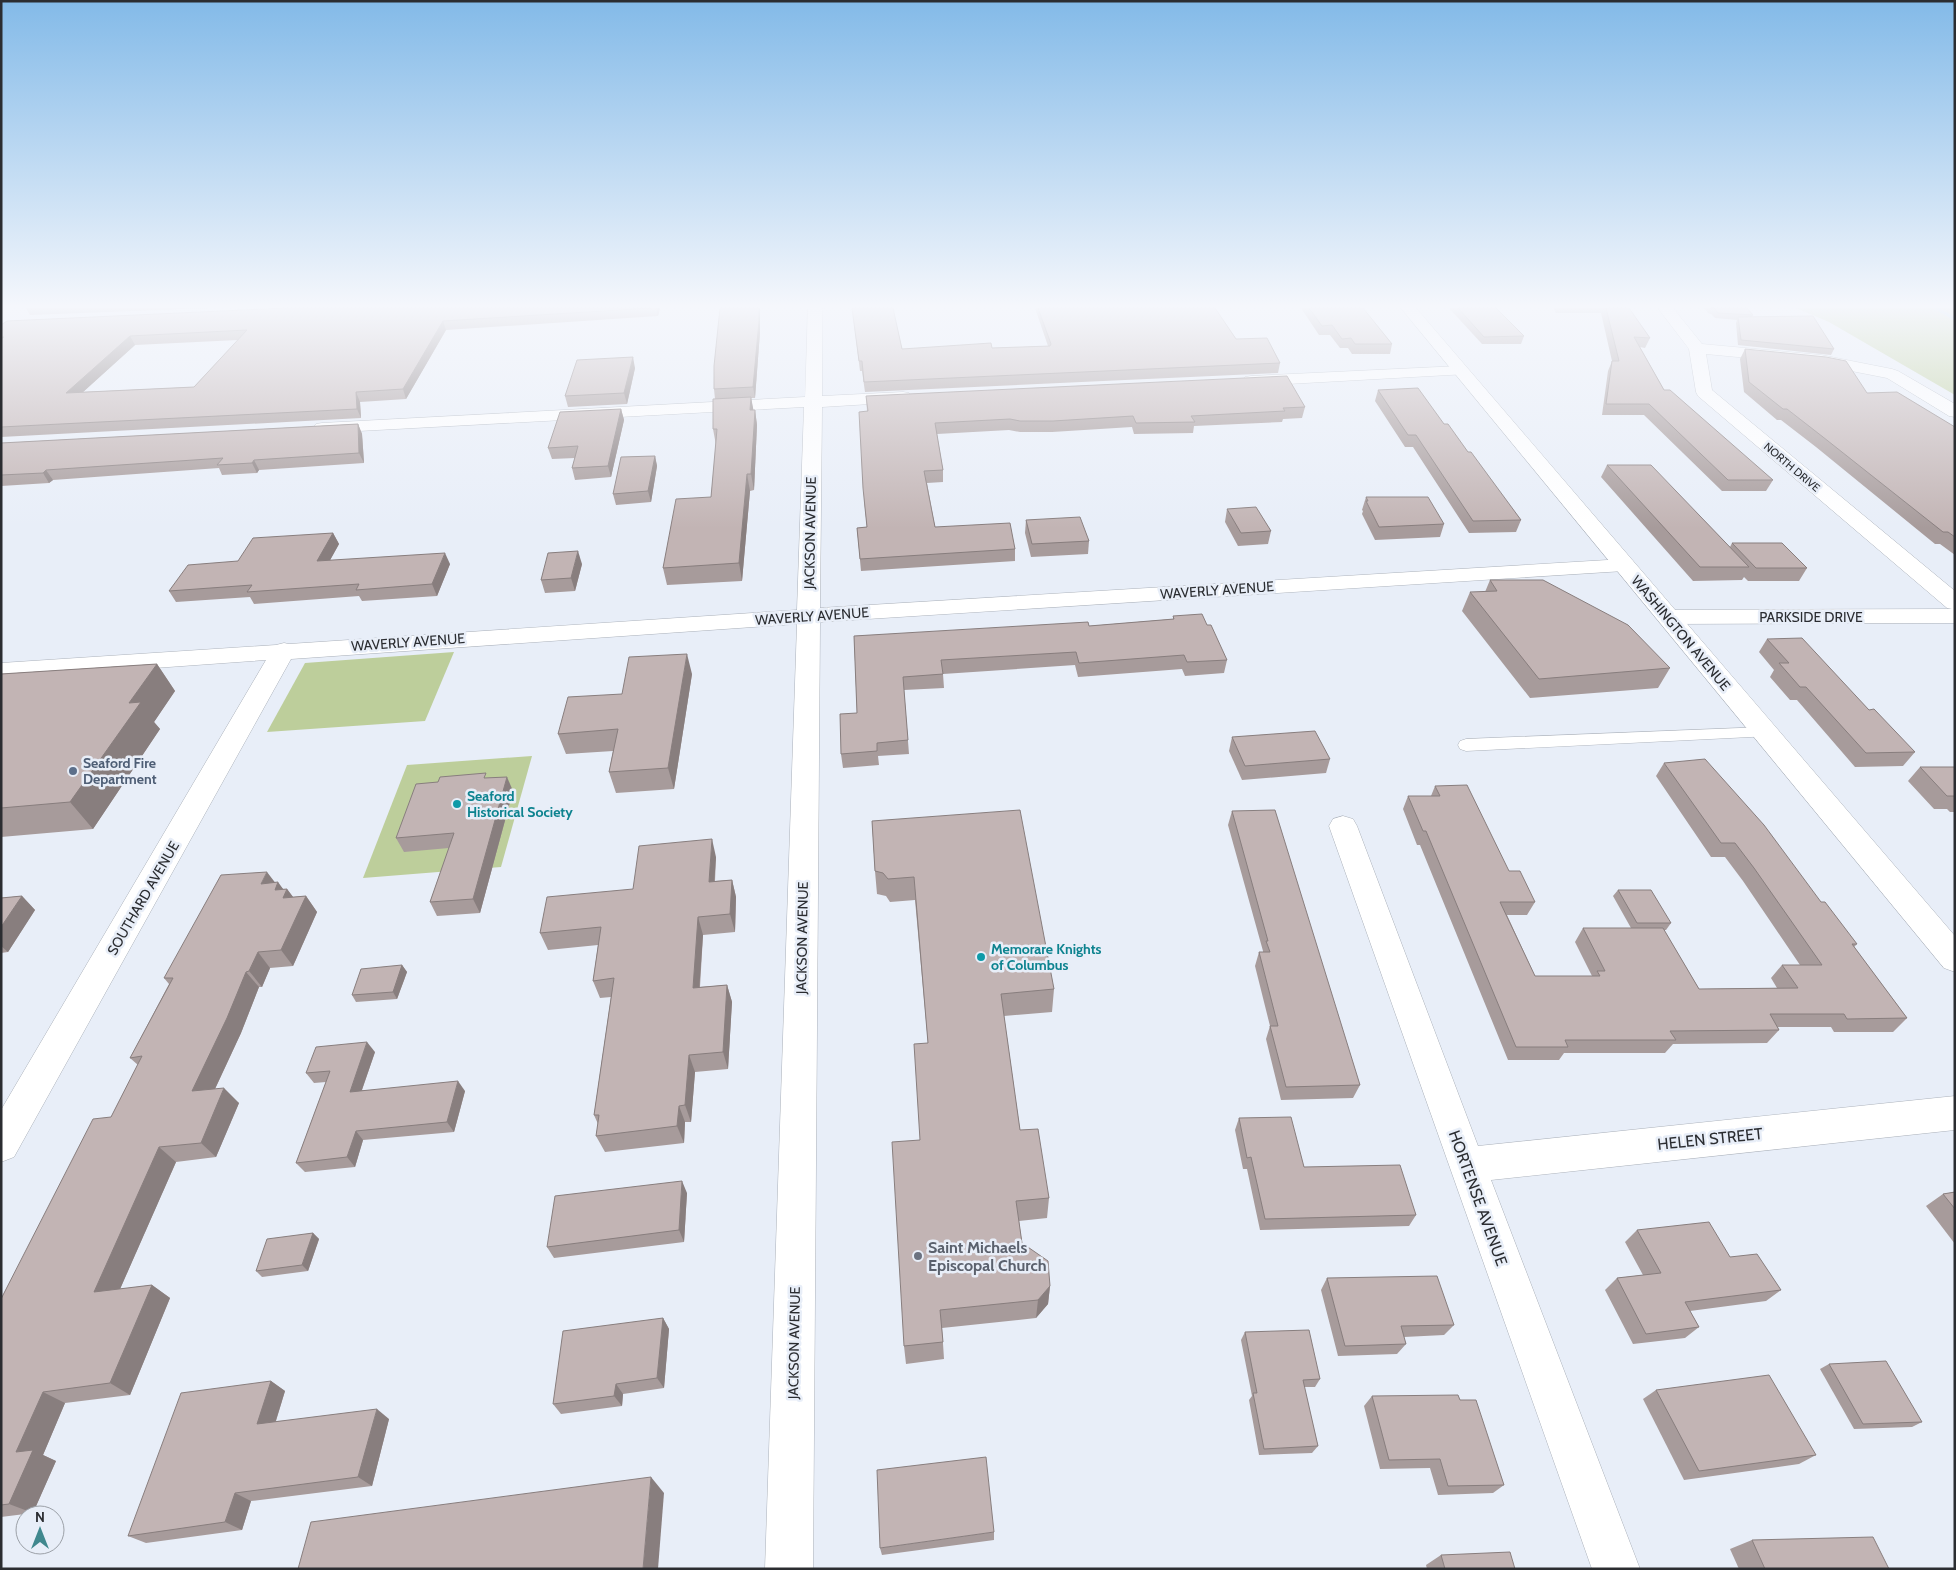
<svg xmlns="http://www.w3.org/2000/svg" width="1956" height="1570" font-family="Cabin,sans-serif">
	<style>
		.green { fill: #bdce9b }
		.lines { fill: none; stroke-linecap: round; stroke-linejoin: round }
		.stream { fill: #8dc4e9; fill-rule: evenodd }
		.lane-casing { stroke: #abb1ba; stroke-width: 1 }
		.street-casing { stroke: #abb1ba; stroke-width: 1 }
		.secondary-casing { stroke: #abb1ba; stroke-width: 1 }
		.lane { fill: #fff; fill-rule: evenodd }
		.street { fill: #fff; fill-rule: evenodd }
		.secondary { fill: #fff; fill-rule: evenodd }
		.wall { fill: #a79b9b; fill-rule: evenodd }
		.shaded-wall { fill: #887e7e }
		.building { fill: #c2b4b4; stroke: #887e7e; fill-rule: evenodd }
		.service-dot { fill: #5c6f8a; stroke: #e8eef8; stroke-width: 2 }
		.culture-dot { fill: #0f9aa8; stroke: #e8eef8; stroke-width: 2 }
		.worship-dot { fill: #6b7280; stroke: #e8eef8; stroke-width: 2 }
		.labels { text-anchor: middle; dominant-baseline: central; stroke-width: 5; stroke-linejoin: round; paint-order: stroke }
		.far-street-label { font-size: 11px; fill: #2b2d31; stroke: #e8eef8 }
		.street-label { font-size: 14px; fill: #2b2d31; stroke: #e8eef8 }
		.service-label { font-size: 14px; font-weight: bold; fill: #4e5e75; stroke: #e8eef8; text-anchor: start }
		.culture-label { font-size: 14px; font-weight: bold; fill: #0d838f; stroke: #e8eef8; text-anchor: start }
		.near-street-label { font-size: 16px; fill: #2b2d31; stroke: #e8eef8 }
		.near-worship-label { font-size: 16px; font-weight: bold; fill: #5b616d; stroke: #e8eef8; text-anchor: start }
	</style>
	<rect width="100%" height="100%" fill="#e8eef8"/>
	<g class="green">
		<path d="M1796 308H1955V395L1829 322Z"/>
		<path d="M454 652 425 721 267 732 305 663Z"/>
		<path d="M532 756 501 867 363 878 407 765Z"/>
	</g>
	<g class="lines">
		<path class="stream" d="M1933 308H1939L1955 317V321Z"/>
		<defs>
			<path id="lane" d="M1765 727 1771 728 1773 732 1771 736 1466 751 1460 749 1458 745 1460 741 1466 739Z"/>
			<g id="street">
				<path d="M808 308H822V396L903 392 909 393 912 397 909 401 903 402 822 407 820 608 1624 559 1632 560 1635 565 1632 570 1624 571 820 622 813 1569H765L797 624 291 659 14 1157 1 1162V1110L266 660 1 679V663L276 645 284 643 289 644 797 610 804 407 322 433 316 432 313 428 316 424 322 423 805 397Z"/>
				<path d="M1658 308H1673L1702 344 1821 355 1892 369 1898 371 1955 404V417L1949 416 1887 378 1821 365 1706 354 1712 390 1955 591V623L1668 624 1660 622 1657 617 1660 612 1668 610 1952 609 1947 608 1698 396 1696 392 1689 349Z"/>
				<path d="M1461 366 1467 368 1469 371 1467 374 1251 386 1245 385 1243 381 1245 377 1251 376Z"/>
				<path d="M1343 816 1353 819 1357 826 1478 1146 1955 1096V1130L1491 1180 1640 1569H1592L1329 826 1333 819Z"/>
			</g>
			<path id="secondary" d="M1401 308H1416L1955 936V972L1944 968Z"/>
		</defs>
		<use href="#lane" class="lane-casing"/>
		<use href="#street" class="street-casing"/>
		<use href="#secondary" class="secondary-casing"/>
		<use href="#lane" class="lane"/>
		<use href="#street" class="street"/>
		<use href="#secondary" class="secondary"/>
	</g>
	<g class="wall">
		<path d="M26 308H209L30 315Z"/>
		<path d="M286 308H660L658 316 446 330 406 399 360 402 361 418 1 437V325ZM238 340 194 387 83 392 135 345Z"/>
		<path d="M720 308H760V332L755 398H751L753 410H755L757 425 754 490 750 491 742 581 667 585 663 568 711 497 716 445 713 429 715 399 714 389Z"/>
		<path d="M852 308H893L902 349 992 348 1048 346 1035 308H1215L1236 339 1280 363 1278 373 865 392 862 371H860Z"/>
		<path d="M1301 308H1363L1392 344 1390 354H1352L1348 348H1340L1330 335H1319Z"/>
		<path d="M1449 308H1496L1524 336 1521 344H1482Z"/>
		<path d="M1553 308H1629L1650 338 1645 348 1640 347 1664 390 1773 480 1766 491H1722L1644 415H1602L1608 371 1612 361 1601 313H1556Z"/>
		<path d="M1704 308H1747L1753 315 1752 317 1834 349 1831 355 1738 345 1736 323 1737 320 1715 318 1711 314 1708 313Z"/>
		<path d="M1745 349 1867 393 1955 427V555L1940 544H1935L1816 447 1781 420H1777L1744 392 1740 359Z"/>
		<path d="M635 368 627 404 568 407 565 396Z"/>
		<path d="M1378 390 1444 424 1468 452 1521 520 1516 532 1469 533 1413 447H1405L1375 401Z"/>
		<path d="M866 396 1305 407 1302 418 1283 419 1282 422 1194 426 1193 433 1134 434 1132 427 1052 432H1020L1009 430 937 434 943 470V482L927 483 935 527 1015 549V561L861 571 857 528 867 527 864 500 867 411Z"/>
		<path d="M621 409 624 420 611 477 575 480 572 468 575 458 552 459 548 448Z"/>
		<path d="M358 424 362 434 364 463 259 470 257 473 222 475 219 468 53 480 49 483 1 486V443Z"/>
		<path d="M655 456 657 466 651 502 616 505 613 494Z"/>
		<path d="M1607 465 1730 547 1732 543 1807 568 1799 581H1748L1744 577 1742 580 1693 581 1601 477Z"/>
		<path d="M1366 497 1444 524 1440 537 1375 540 1362 514 1363 511 1362 510Z"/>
		<path d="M1227 509 1271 531 1268 544 1238 546 1225 522Z"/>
		<path d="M1026 520 1089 541 1088 554 1031 557 1025 533Z"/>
		<path d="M333 533 339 544 330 560 450 564 437 596 362 601 359 596 254 604 250 597 176 602 169 591 238 561Z"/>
		<path d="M582 564 575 591 545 593 541 580Z"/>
		<path d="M1490 580 1670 668 1658 688 1530 698 1462 611 1470 592H1485Z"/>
		<path d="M1173 616 1207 625 1227 660 1224 673 1185 676 1182 669 1078 677 1075 665 943 674 944 688 904 690 909 754 878 756 879 765 843 768 841 754 857 713 854 636 1089 626 1173 619Z"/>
		<path d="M1767 639 1869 710 1915 752 1903 766 1855 767 1797 700H1790L1770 677 1774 670 1759 652Z"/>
		<path d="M157 664 175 691 154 722 160 729 93 829 1 837V674Z"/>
		<path d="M692 674 674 789 616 793 609 772 613 751 566 754 558 734 622 694Z"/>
		<path d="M1232 737 1330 759 1326 773 1242 780 1229 751Z"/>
		<path d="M1664 763 1821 902 1857 944 1854 947 1907 1018 1893 1032H1834L1831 1027H1778L1779 1030 1767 1043 1673 1044 1665 1053H1564L1559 1060H1508L1420 845H1417L1403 809 1408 796H1431L1435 786 1535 902 1527 915H1507L1535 976H1592L1575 942 1583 928H1631L1613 896 1618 890 1671 923 1666 930H1664L1699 989 1777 988 1771 978 1782 965H1800L1743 881 1725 857H1711L1656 776Z"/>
		<path d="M1920 767H1955V812H1950L1947 809H1934L1908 781Z"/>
		<path d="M488 778 513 791 480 913 437 916 430 902 449 848 404 852 396 838Z"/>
		<path d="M1232 811 1360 1085 1353 1098 1281 1100 1266 1039 1270 1026 1255 966 1259 952H1263V951L1228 825Z"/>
		<path d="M872 821 1054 989 1052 1012 1004 1016 1020 1130 1049 1198 1047 1218 1019 1221 1022 1243 1050 1286 1048 1304 1036 1318 942 1328 944 1359 906 1364 904 1346 928 1043 915 900 890 902 886 896 877 894 875 871Z"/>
		<path d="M716 857 715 881 732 880 736 897 735 932 703 935 700 987 727 985 732 1002 728 1069 695 1072 691 1122H685L684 1143 605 1152 596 1136 598 1124 594 1115 611 997 600 998 593 981 598 945 548 950 540 933 633 889Z"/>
		<path d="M275 882 283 889H287L293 897 306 896 317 912 293 966 270 968 262 987H259L241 1033 215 1089 239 1103 216 1157 176 1162 120 1289 152 1285 170 1298 130 1395 65 1403 43 1455 56 1461 33 1513 1 1517V1299L111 1117 138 1065 130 1058 169 984 164 978Z"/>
		<path d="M22 896 35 910 8 952 1 953V898Z"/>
		<path d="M402 965 407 972 397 999 356 1002 352 995Z"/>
		<path d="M375 1052 362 1090 465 1091 454 1132 363 1140 355 1167 305 1172 296 1163 326 1082 314 1083 306 1073Z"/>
		<path d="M1239 1118 1304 1167 1416 1215 1409 1226 1260 1230 1247 1169H1243L1235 1130Z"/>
		<path d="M1955 1192V1244L1926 1206 1943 1194Z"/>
		<path d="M687 1193 684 1242 554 1258 547 1247Z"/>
		<path d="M1637 1230 1730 1257 1781 1290 1766 1301 1690 1311 1699 1327 1685 1338 1633 1344 1605 1290 1617 1278 1643 1275 1625 1242Z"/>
		<path d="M313 1233 319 1239 308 1271 262 1277 256 1271Z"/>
		<path d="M1327 1278 1454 1325 1444 1335 1404 1337 1406 1344 1397 1354 1338 1356 1321 1290Z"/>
		<path d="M663 1318 669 1329 664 1388 623 1394 622 1406 561 1414 553 1404Z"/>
		<path d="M1245 1332 1320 1379 1315 1387H1304L1318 1446 1312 1453 1259 1455 1249 1400 1252 1396 1241 1340Z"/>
		<path d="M1829 1364 1922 1422 1912 1427 1854 1429 1820 1369Z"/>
		<path d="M271 1381 285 1391 276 1421 389 1419 372 1486 251 1501 242 1530 146 1543 128 1536Z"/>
		<path d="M1656 1390 1816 1455 1799 1464 1684 1480 1643 1399Z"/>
		<path d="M1372 1396 1460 1400 1504 1485 1493 1493 1438 1495 1430 1468 1380 1469 1364 1406Z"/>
		<path d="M994 1532V1540L882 1555 880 1548Z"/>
		<path d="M1752 1540 1889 1569H1739L1730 1549Z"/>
		<path d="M1441 1555 1515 1569H1427L1426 1565Z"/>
	</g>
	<g class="shaded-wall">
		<path d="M656 308H660L658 316Z"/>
		<path d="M759 308H760V332L755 398 753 387Z"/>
		<path d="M443 321 446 330 406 399 403 389Z"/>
		<path d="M130 336 135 345 72 402 66 393Z"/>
		<path d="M633 357 635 368 627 404 624 393Z"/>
		<path d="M356 392 360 402 361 418 357 409Z"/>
		<path d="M751 397 754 413 750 410Z"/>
		<path d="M621 409 624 420 611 477 608 466Z"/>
		<path d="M755 410 757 425 754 490 751 474Z"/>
		<path d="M358 424 362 434 364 463 359 453Z"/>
		<path d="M655 456 657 466 651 502 648 491Z"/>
		<path d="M254 460 259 470 257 473 252 463Z"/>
		<path d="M46 470 53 480 49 483 43 473Z"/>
		<path d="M747 474 750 491 742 581 739 563Z"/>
		<path d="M333 533 339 544 323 573 317 561Z"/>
		<path d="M578 551 582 564 575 591 571 578Z"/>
		<path d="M445 553 450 564 437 596 432 584Z"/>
		<path d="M687 654 692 674 674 789 668 768Z"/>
		<path d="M157 664 175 691 154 722 160 729 93 829 70 802 129 703Z"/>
		<path d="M507 777 513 791 480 913 473 899Z"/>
		<path d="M712 839 716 857 713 900 709 882Z"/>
		<path d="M267 872 277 885 278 882 286 893 287 889 299 905 295 914 261 884Z"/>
		<path d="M732 880 736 897 735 932 730 914Z"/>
		<path d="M22 896 35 910 8 952 1 946V927Z"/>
		<path d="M306 896 317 912 293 966 281 950Z"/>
		<path d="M698 917 703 935 698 1006 693 988Z"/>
		<path d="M258 952 270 968 262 987 249 971Z"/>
		<path d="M402 965 407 972 397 999 393 992Z"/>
		<path d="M246 972 259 987 241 1033 207 1106 192 1091Z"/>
		<path d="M727 985 732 1002 728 1069 723 1052Z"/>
		<path d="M367 1042 375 1052 358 1101 350 1092Z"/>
		<path d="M689 1055 695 1072 691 1122 685 1105Z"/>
		<path d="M458 1081 465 1091 454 1132 447 1122Z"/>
		<path d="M224 1088 239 1103 216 1157 201 1143Z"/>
		<path d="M679 1106 685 1122 684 1143 677 1126Z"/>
		<path d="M356 1131 363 1140 355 1167 347 1157Z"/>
		<path d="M159 1147 176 1162 113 1305 94 1292Z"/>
		<path d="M682 1181 687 1193 684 1242 679 1230Z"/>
		<path d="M313 1233 319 1239 308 1271 302 1265Z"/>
		<path d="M152 1285 170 1298 130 1395 110 1383Z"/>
		<path d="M1050 1286 1048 1304 1036 1318 1038 1300Z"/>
		<path d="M663 1318 669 1329 664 1388 657 1378Z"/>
		<path d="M271 1381 285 1391 272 1433 257 1424Z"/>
		<path d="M616 1384 623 1394 622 1406 614 1396Z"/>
		<path d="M43 1392 65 1403 43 1455 56 1461 33 1513 9 1504 16 1452Z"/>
		<path d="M377 1409 389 1419 372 1486 358 1477Z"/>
		<path d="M651 1477 664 1493 658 1569H643Z"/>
		<path d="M235 1493 251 1501 242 1530 225 1522Z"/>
	</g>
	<g class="building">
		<path d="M286 308H651L443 321 403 389 356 392 357 409 1 427V339L4 337H1V325L7 321ZM247 330 194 387 66 393 130 336Z"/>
		<path d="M720 308H759V321L753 387 714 389V366Z"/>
		<path d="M852 308H893L902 349 991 343 992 348 1050 346 1051 344 1038 308H1215L1236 339 1267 338 1280 363 864 382 862 361H859Z"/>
		<path d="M1309 308H1363L1392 344H1355L1351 338 1342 339 1332 325 1322 326Z"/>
		<path d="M1458 308H1496L1524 336 1484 337Z"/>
		<path d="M1606 308H1629L1650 338 1634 337 1664 390H1670L1773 480H1728L1649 404H1606L1612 361H1619Z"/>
		<path d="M1710 308H1747L1753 315 1718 313 1714 308Z"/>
		<path d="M1813 316 1834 349 1741 340 1738 317Z"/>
		<path d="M1745 349 1826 357 1846 361 1867 393 1897 392 1955 427V537L1948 532H1943L1823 437 1787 409H1783L1749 382Z"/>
		<path d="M633 357 624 393 565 396 577 360Z"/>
		<path d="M1287 376 1305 407 1283 408 1285 411 1191 416 1195 422 1136 423 1133 416 1053 421H1020L1010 419 935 423 943 470 924 471 935 527 1010 523 1015 549 860 559 857 528 867 527 863 488 859 412 868 411 866 396Z"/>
		<path d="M1418 388 1444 424H1448L1468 452H1471L1521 520 1473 521 1416 435H1408L1378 390Z"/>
		<path d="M751 397 750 410H755L751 474H747L739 563 663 568 676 499 711 497 717 429H713V399Z"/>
		<path d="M621 409 608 466 572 468 578 446 548 448 560 412Z"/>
		<path d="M358 424 359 453 254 460 252 463 217 465 223 458 46 470 43 473 1 475V443Z"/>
		<path d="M655 456 648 491 613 494 621 457Z"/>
		<path d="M1607 465H1651L1749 567H1700Z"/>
		<path d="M1366 497H1428L1444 524 1379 527 1366 501H1368Z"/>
		<path d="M1256 507 1271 531 1241 533 1227 509Z"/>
		<path d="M1080 517 1089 541 1032 544 1026 520Z"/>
		<path d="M333 533 317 561 445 553 432 584 356 590 359 584 247 592 252 585 169 591 188 565 238 561 253 538Z"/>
		<path d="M1732 543H1782L1807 568H1756Z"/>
		<path d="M578 551 571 578 541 580 548 553Z"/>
		<path d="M1490 580H1543L1628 625 1670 668 1539 679 1470 592 1497 591Z"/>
		<path d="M1202 614 1207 625H1211L1227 660 1187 662 1184 655 1079 663 1076 652 941 660 943 674 903 677 908 740 877 743V751L841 754 840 714 857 713 854 636 1088 622 1089 626 1174 619 1173 616Z"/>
		<path d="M1802 638 1869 710 1874 709 1915 752 1866 753 1806 687H1800L1779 663H1789L1767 639Z"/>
		<path d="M687 654 668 768 609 772 618 729 558 734 568 697 622 694 629 657Z"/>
		<path d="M157 664 129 703 141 702 70 802 1 808V674Z"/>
		<path d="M1315 731 1330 759 1245 766 1232 737Z"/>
		<path d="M1705 759 1764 825 1821 902H1825L1857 944H1852L1907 1018 1847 1019 1844 1014H1770L1779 1030 1670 1031 1676 1040H1565L1568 1047H1516L1426 831H1423L1408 796H1440L1435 786 1467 785 1509 871H1520L1535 902H1500L1535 976H1600L1597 971H1605L1583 928H1663L1699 989 1798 988 1782 965H1822L1754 868 1735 843H1721L1664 763Z"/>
		<path d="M1920 767H1955V796H1947Z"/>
		<path d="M486 773 484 778 507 777 473 899 430 902 454 833 396 838 416 784 438 782 440 777Z"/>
		<path d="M1020 810 1054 989 1001 994 1020 1130 1038 1129 1049 1198 1016 1201 1022 1243 1048 1261 1050 1286 1038 1300 940 1310 943 1342 904 1346 892 1142 920 1140 914 1044 928 1043 914 877 888 879 883 873 875 871 872 821Z"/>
		<path d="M1275 810 1360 1085 1286 1087 1270 1026H1278L1259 952H1270L1266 941H1268L1232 811Z"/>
		<path d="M712 839 709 882 732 880 730 914 698 917 693 988 727 985 723 1052 689 1055 685 1105 679 1106 677 1126 596 1136 599 1115H594L614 978 593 981 601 927 540 933 547 897 633 889 639 846Z"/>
		<path d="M267 872 261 884 278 882 275 890 287 889 283 898 306 896 281 950 258 952 249 971 246 972 227 1018 192 1091 224 1088 201 1143 159 1147 94 1292 152 1285 110 1383 43 1392 16 1452 33 1450 9 1504 1 1505V1299L93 1119 111 1117 142 1056 130 1058 173 978H164L221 875Z"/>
		<path d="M1618 890H1651L1671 923H1637Z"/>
		<path d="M22 896 1 927V898Z"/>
		<path d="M402 965 393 992 352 995 361 969Z"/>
		<path d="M367 1042 350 1092 458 1081 447 1122 356 1131 347 1157 296 1163 330 1071 306 1073 316 1047Z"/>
		<path d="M1291 1117 1304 1167 1400 1165 1416 1215 1265 1219 1251 1157 1247 1158 1239 1118Z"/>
		<path d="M682 1181 679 1230 547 1247 555 1196Z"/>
		<path d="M1955 1192V1209L1943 1194Z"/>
		<path d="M1709 1222 1730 1257 1757 1254 1781 1290 1685 1302 1699 1327 1646 1334 1617 1278 1661 1273 1637 1230Z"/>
		<path d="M313 1233 302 1265 256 1271 267 1239Z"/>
		<path d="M1437 1276 1454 1325 1401 1326 1406 1344 1345 1346 1327 1278Z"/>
		<path d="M663 1318 657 1378 616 1384 614 1396 553 1404 563 1331Z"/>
		<path d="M1309 1330 1320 1379 1303 1380 1318 1446 1264 1449 1253 1393H1257L1245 1332Z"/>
		<path d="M1886 1361 1922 1422 1863 1424 1829 1364Z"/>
		<path d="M1769 1375 1816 1455 1699 1471 1656 1390Z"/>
		<path d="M271 1381 257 1424 377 1409 358 1477 235 1493 225 1522 128 1536 181 1393Z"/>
		<path d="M1458 1395 1460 1400H1476L1504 1485 1448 1486 1440 1459 1389 1460 1372 1396Z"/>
		<path d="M986 1457 994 1532 880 1548 877 1470Z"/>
		<path d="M651 1477 643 1569H298L311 1522Z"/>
		<path d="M1873 1537 1889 1569H1765L1752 1540Z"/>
		<path d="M1510 1552 1515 1569H1445L1441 1555Z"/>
	</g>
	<linearGradient id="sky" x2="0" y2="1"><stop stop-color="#83bae8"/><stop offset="0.58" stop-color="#f5f7fc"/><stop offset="1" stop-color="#f5f7fc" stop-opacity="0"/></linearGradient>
	<rect width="1956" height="528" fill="url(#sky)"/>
	<circle class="service-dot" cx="73" cy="771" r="5"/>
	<g class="culture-dot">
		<circle cx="457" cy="804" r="5"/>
		<circle cx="981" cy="957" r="5"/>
	</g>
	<circle class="worship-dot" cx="918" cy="1256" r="5"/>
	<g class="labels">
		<g class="far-street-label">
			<text transform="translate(1792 467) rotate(40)">NORTH DRIVE</text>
		</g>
		<g class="street-label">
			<text transform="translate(810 533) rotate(-89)">JACKSON AVENUE</text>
			<text transform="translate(1217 590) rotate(-4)">WAVERLY AVENUE</text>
			<text transform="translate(812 616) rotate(-4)">WAVERLY AVENUE</text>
			<text x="1811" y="617">PARKSIDE DRIVE</text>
			<text transform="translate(1681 633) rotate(50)">WASHINGTON AVENUE</text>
			<text transform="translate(408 642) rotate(-4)">WAVERLY AVENUE</text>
			<text transform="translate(143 898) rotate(-60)">SOUTHARD AVENUE</text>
			<text transform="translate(802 938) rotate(-89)">JACKSON AVENUE</text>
			<text transform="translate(794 1343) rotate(-89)">JACKSON AVENUE</text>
		</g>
		<g class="service-label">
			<text x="83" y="763">Seaford Fire<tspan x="83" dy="16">Department</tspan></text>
		</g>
		<g class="culture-label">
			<text x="467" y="796">Seaford<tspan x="467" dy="16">Historical Society</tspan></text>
			<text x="991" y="949">Memorare Knights<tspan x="991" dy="16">of Columbus</tspan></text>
		</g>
		<g class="near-street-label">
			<text transform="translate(1710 1139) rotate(-6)">HELEN STREET</text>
			<text transform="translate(1478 1198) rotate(70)">HORTENSE AVENUE</text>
		</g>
		<g class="near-worship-label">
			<text x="928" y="1247">Saint Michaels<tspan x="928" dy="18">Episcopal Church</tspan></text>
		</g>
	</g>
	<rect width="1956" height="1570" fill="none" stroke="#2b2d31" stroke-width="5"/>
	<g transform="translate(40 1530)"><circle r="24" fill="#e8eef8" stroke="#9ca1a8"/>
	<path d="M0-4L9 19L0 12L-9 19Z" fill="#40888e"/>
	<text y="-8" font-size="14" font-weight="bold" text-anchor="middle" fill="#2b2d31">N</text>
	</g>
</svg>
